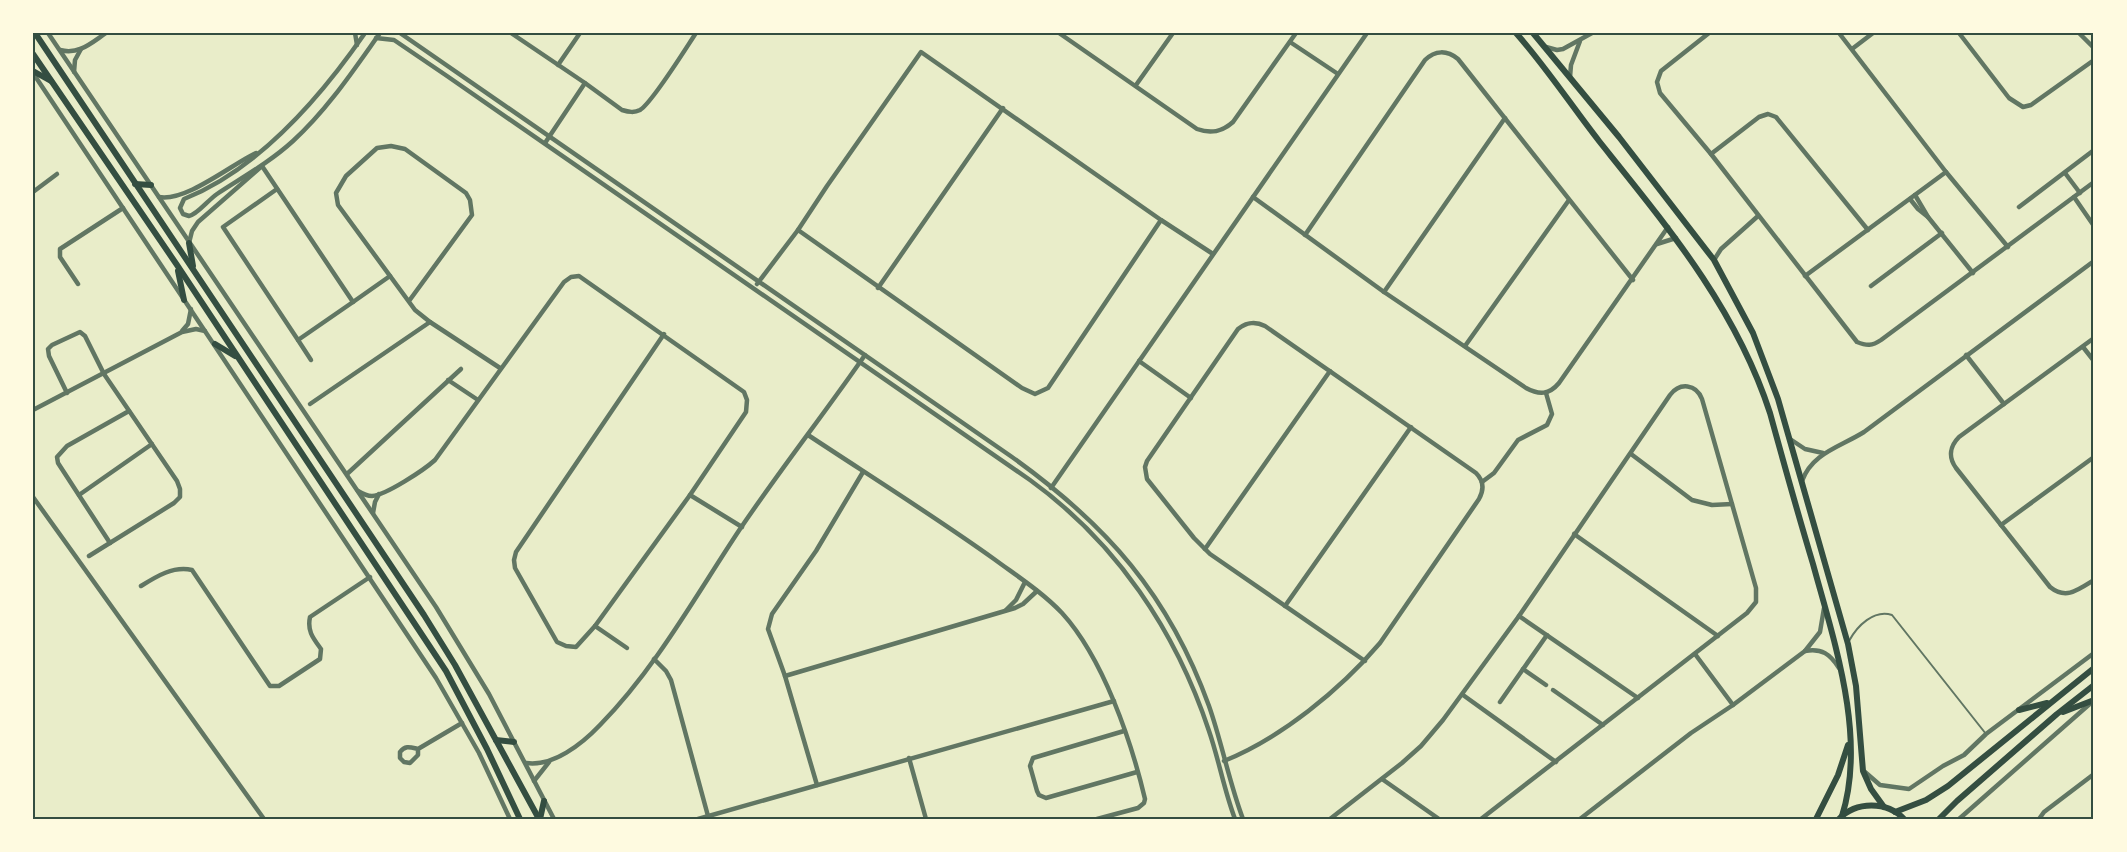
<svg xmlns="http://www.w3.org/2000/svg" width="2127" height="852" font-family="Lato,sans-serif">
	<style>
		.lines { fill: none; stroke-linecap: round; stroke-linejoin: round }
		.service { stroke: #617663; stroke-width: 2 }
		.minor { stroke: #617663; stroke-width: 4.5 }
		.secondary { stroke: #344e41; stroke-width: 6 }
		.neatline { fill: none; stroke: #344e41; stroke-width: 2 }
	</style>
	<rect width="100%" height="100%" fill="#e9edc9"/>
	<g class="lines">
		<path class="service" d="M1849 641C1857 626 1874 609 1892 615L1986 734"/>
		<g class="minor">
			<path d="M48 33 436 607 489 694 554 819"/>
			<path d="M355 33 357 45"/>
			<path d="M365 33C320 98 259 169 184 199L180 208 183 214 189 216C197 215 208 200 217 194 243 177 270 162 293 141 327 110 353 71 380 33"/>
			<path d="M400 33 1012 457C1107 525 1169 595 1209 706 1222 743 1229 782 1243 819"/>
			<path d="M511 33 585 83 622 110C629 112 634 113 640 110 652 103 686 48 696 33"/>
			<path d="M1059 33 1197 129C1211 134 1222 132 1233 122L1296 33"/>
			<path d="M1709 33 1661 71 1657 82 1660 93 1711 154 1857 342C1867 346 1872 346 1881 340L2094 182"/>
			<path d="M1839 33 1946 172 2008 247"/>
			<path d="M1959 33 2009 98 2023 107 2031 105 2094 60"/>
			<path d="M2079 33 2094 48"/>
			<path d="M376 38 394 40 447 76 1030 480C1116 542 1176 631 1209 731 1219 760 1224 790 1235 819"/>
			<path d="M1290 42 1338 74"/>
			<path d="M1546 47 1557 50 1563 49 1592 33"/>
			<path d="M1852 49 1873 33"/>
			<path d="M60 50C79 55 91 43 106 33"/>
			<path d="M558 65 580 33"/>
			<path d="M74 72 75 60 81 49"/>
			<path d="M33 73 436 678 479 753 510 819"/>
			<path d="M1570 77 1571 65 1580 41"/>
			<path d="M1136 85 1173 33"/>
			<path d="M545 143 585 83"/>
			<path d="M1711 154 1759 117 1768 114 1776 117 1868 230"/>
			<path d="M2065 173 2080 193"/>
			<path d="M277 189 223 227 298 340 353 302"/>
			<path d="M33 192 57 174"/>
			<path d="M1915 195 1928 217 1973 273"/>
			<path d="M159 197C186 202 232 164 256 153"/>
			<path d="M1253 197 1384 292 1526 388C1539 395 1549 395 1559 383L1668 227"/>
			<path d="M2074 197 2094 226"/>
			<path d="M1910 199 1918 209 1928 217"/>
			<path d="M2019 207 2094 150"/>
			<path d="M798 230 1022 388 1035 394 1048 388 1161 220"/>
			<path d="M1305 235 1425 60C1435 50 1447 50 1458 59L1633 280"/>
			<path d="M189 243 192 231 198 222 262 166 353 302 390 276"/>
			<path d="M1657 244 1676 238"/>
			<path d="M1714 260 1721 249 1758 216"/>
			<path d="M1805 276 1946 172"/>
			<path d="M78 284 60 257V249L123 208"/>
			<path d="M757 284 798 230 827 186 921 52 1161 220 1213 254"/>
			<path d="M1871 286 1942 233"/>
			<path d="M878 288 1003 108"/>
			<path d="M1384 292 1505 118"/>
			<path d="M409 301 472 215 470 200 466 193 405 149 391 146 377 148 346 176 336 193 338 205 415 310 430 322 500 368"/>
			<path d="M182 331 188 324 191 309"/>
			<path d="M2094 338 1959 437C1950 446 1948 457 1956 468L2050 587C2066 600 2078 590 2094 580"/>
			<path d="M298 340 311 360"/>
			<path d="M1465 346 1569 200"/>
			<path d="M2083 347 2094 361"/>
			<path d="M1966 355 2004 404"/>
			<path d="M1139 361 1191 398"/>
			<path d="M448 380 478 400"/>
			<path d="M67 393 49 356 48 349 52 345 80 332 85 336 104 374 177 481 180 489V497L174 503 89 556"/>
			<path d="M310 404 430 322"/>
			<path d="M33 410 182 332 196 329 205 331"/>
			<path d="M808 435C870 476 934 516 994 559 1017 576 1042 592 1062 613 1103 658 1131 740 1145 799L1144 803 1138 808 1097 819"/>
			<path d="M1790 439 1805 449 1823 453"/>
			<path d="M1631 454 1692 500 1712 505 1732 504"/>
			<path d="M347 474 461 369"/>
			<path d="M1802 481C1812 453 1840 447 1864 432L2094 261"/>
			<path d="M1482 482 1494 473 1518 440 1547 425 1552 414 1546 393"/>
			<path d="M1051 488 1367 33"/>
			<path d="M358 491C363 494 367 496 372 496 386 495 424 470 435 460L564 282 571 277 579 276 744 392 747 400 746 412 690 495 595 626 576 647 566 646 557 642 515 568 514 560 516 552 664 334"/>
			<path d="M79 495 152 444"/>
			<path d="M690 495 742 527"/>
			<path d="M33 497 264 819"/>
			<path d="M373 513 375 502 379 494"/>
			<path d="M2001 525 2094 457"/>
			<path d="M1574 534 1718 636"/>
			<path d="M110 543 58 463 57 457 67 446 129 411"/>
			<path d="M1205 549 1330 371"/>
			<path d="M141 586C157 576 173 566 192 570L270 686H279L320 659 321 649C313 638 307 631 310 617L370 577"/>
			<path d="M1285 606 1411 427"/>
			<path d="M1006 610 1016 600 1025 582"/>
			<path d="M1519 616 1638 698"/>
			<path d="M595 626 627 648"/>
			<path d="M1805 651C1822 648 1830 654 1839 668"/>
			<path d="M1695 654 1733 705"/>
			<path d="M654 659 666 671 671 680 708 816"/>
			<path d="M1523 669 1546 685"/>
			<path d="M785 676 1015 608 1023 604 1037 591"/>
			<path d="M1553 690 1603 725"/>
			<path d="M1463 695 1556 762"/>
			<path d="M1500 702 1547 635"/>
			<path d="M1124 731 1033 758 1030 766 1037 791 1039 795 1046 798 1137 772"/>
			<path d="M418 749V755L410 763 404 762 400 758V752C405 745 410 747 418 749L462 723"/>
			<path d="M909 758 926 819"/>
			<path d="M1224 761C1281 738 1340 690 1380 643L1479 499C1484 490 1484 481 1476 473L1265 326C1255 321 1247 322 1238 329L1147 461 1145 467 1147 479 1194 538 1210 554 1365 661"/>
			<path d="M526 763C553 767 582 744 600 725 656 668 696 595 740 529 780 470 824 414 865 355"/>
			<path d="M1865 772 1880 785 1909 789 1943 766 1964 755 1986 734 2094 653"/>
			<path d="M1382 779 1439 819"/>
			<path d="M534 781 549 762"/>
			<path d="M817 785 785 676 768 629 772 614 816 551 863 472"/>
			<path d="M698 819 1114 701"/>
			<path d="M1330 819 1402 763 1421 746 1443 720 1519 616 1670 395C1680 382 1696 384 1702 399L1756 588V602L1747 613 1481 819"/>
			<path d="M1580 819 1691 733 1733 705 1805 651 1820 632 1824 608"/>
			<path d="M1959 819 2092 702"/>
			<path d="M2039 819 2044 812 2094 774"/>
		</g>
		<g class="secondary">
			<path d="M35 33 424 615 455 665 539 819"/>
			<path d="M1516 33C1546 67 1571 105 1599 141 1667 226 1736 308 1770 413 1784 464 1798 514 1813 564 1834 641 1867 737 1842 816"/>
			<path d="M1533 33 1619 137 1714 260 1753 333 1778 399 1848 644 1856 686 1863 771 1871 789 1884 807"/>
			<path d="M33 54 177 265 446 671 487 749 520 819"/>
			<path d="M33 71 51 81"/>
			<path d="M135 184 151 185"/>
			<path d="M189 243 193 266"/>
			<path d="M178 271 184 300"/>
			<path d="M215 344 235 356"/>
			<path d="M2019 710 2047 703"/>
			<path d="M2063 712 2094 700"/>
			<path d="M496 740 514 742"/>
			<path d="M1895 812 1926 800 1948 786 2094 668"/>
			<path d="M540 819 544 801"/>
			<path d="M1816 819 1838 775 1848 745"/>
			<path d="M1839 819C1856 801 1887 801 1904 819"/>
			<path d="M1939 819 1957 801 2057 714 2094 685"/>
		</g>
	</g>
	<rect width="2127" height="852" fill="none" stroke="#fefae0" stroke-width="69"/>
	<rect x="34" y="34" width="2058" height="784" class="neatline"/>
</svg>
